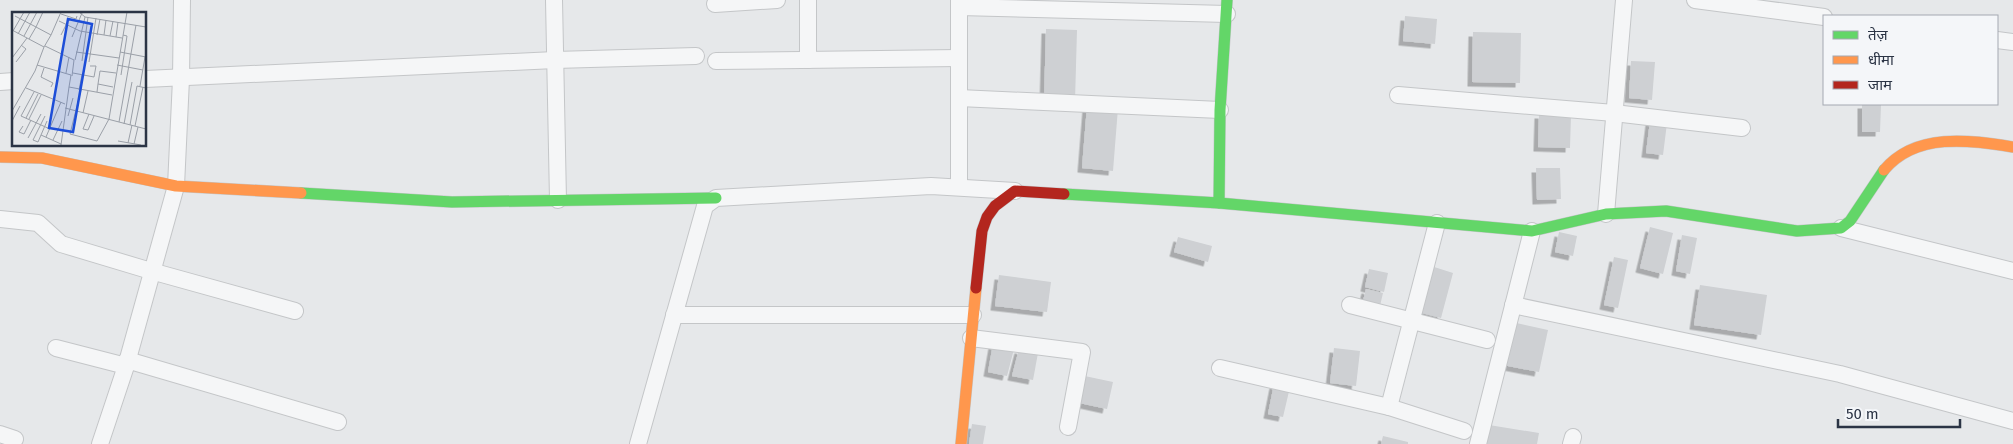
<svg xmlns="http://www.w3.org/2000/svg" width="2013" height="444" font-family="'Fira Sans','Noto Sans Devanagari',sans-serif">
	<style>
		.building { fill: #ced0d3; filter: url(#shadow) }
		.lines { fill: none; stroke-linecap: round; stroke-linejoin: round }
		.street-casing { stroke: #c4c6c8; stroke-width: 18 }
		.fast-casing { stroke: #c4c6c8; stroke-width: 12 }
		.slow-casing { stroke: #c4c6c8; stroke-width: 12 }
		.jam-casing { stroke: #c4c6c8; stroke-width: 12 }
		.street { stroke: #f5f6f7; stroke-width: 16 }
		.fast { stroke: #63d668; stroke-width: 11 }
		.slow { stroke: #ff974d; stroke-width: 11 }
		.jam { stroke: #b3261e; stroke-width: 11 }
		.inset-road { fill: none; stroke: #9ba0a8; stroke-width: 1 }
		.view { fill: #1d4ed8; fill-opacity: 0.15; stroke: #1d4ed8; stroke-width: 2.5 }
		.inset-edge { fill: none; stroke: #2b3445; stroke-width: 2.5 }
	</style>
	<defs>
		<filter id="shadow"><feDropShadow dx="-4.5" dy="4.5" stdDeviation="0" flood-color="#0004"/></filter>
	</defs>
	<rect width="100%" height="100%" fill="#e6e8ea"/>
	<g class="building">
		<path d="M1405 16 1437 19 1435 44 1403 41Z"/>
		<path d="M1046 29 1077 30 1075 101H1044Z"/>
		<path d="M1473 32 1521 33 1520 83 1472 82Z"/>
		<path d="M1631 61 1655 62 1652 100 1629 98Z"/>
		<path d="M1862 104H1881L1880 132H1862Z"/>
		<path d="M1087 106 1118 108 1113 171 1082 168Z"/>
		<path d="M1539 114 1571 115 1570 148 1538 147Z"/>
		<path d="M1650 121 1667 123 1663 155 1646 153Z"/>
		<path d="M1536 168H1560L1561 199 1537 200Z"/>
		<path d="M1650 227 1673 233 1663 274 1640 268Z"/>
		<path d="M1559 232 1577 236 1573 256 1555 252Z"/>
		<path d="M1682 235 1697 238 1690 274 1676 271Z"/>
		<path d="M1178 237 1212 246 1208 262 1174 252Z"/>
		<path d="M1614 257 1628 260 1618 308 1604 305Z"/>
		<path d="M1431 266 1453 273 1441 318 1418 312Z"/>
		<path d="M1369 269 1388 273 1384 292 1365 287Z"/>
		<path d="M999 275 1051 282 1047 312 995 306Z"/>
		<path d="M1700 285 1767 295 1761 335 1694 325Z"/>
		<path d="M1366 289 1383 293 1379 310 1362 305Z"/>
		<path d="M1512 322 1548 330 1539 372 1503 365Z"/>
		<path d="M993 344 1014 349 1007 376 988 372Z"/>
		<path d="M1334 348 1360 351 1356 386 1330 383Z"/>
		<path d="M1019 349 1038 353 1033 380 1012 376Z"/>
		<path d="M1080 375 1113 382 1107 409 1075 402Z"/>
		<path d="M1274 384 1290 387 1283 417 1268 414Z"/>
		<path d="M972 424 986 426 983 444H969Z"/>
		<path d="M1489 425 1539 433 1537 444H1486Z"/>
		<path d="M1383 436 1408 442V444H1381Z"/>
	</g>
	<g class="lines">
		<defs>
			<g id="street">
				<path d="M554 0 558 200"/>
				<path d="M1695 0 1824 17"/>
				<path d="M715 4 777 0"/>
				<path d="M959 7 1227 14"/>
				<path d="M1997 40 2013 42"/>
				<path d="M808 60V0"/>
				<path d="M716 61 959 58"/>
				<path d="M145 79 555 60 696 56"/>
				<path d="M0 82 14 81"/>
				<path d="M1398 95 1614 113 1742 128"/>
				<path d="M959 98 1220 110"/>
				<path d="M959 187V0"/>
				<path d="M1606 214 1624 0"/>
				<path d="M0 219 38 223 61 244 151 271 295 311"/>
				<path d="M1841 228 2013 271"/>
				<path d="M1350 305 1487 340"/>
				<path d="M1513 305 1840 374 2013 421"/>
				<path d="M674 315H973"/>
				<path d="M971 338 1082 352 1068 427"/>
				<path d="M56 348 126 366"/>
				<path d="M127 360 338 422"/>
				<path d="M1220 368 1389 407 1464 431"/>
				<path d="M1389 407 1437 223"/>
				<path d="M0 434 15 439"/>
				<path d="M100 444 126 366 176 186 181 79 182 0"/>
				<path d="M638 444 705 206 716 198 931 186 1015 191"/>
				<path d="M1478 444 1532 231"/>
				<path d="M1571 444 1573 437"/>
			</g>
			<g id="fast">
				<path d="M301 193 452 202 716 198"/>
				<path d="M1064 194 1219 203 1220 110 1227 0"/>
				<path d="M1219 203 1532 231 1606 214 1666 211 1797 231 1841 228 1850 221 1884 170"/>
			</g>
			<g id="slow">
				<path d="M0 157 42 158 176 186 301 193"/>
				<path d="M1884 170C1916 132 1969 140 2013 147"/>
				<path d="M961 444 976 288"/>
			</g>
			<path id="jam" d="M976 288 982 231 987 217 995 206 1015 191 1064 194"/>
		</defs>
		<use href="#street" class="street-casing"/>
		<use href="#fast" class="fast-casing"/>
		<use href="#slow" class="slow-casing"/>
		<use href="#jam" class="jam-casing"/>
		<use href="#street" class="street"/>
		<use href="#fast" class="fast"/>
		<use href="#slow" class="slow"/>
		<use href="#jam" class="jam"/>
	</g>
	<g transform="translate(12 12)">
		<rect width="134" height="134" fill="#e6e8ea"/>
		<path class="inset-road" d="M67 0 73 5 134 15M49 2 64 7 65 4M3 4 24 15 17 27M47 9 68 19 110 26M0 18 15 26 0 46M1 19 12 0M6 22 18 0M39 23 49 0M49 23 56 9M85 23 88 7M92 23 94 8M12 24 25 0M98 24 101 9M60 25 70 1M104 25 106 10M15 26 32 35 39 23 24 15 31 0M33 34 62 48 60 64M64 40 107 46M108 40 134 45M63 48 73 5M70 49 76 5M4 50 14 37 9 33M77 50 84 6M25 53 59 63 57 75 100 83M105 53 131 58M32 56 29 65 41 71 39 75M54 61 57 45M61 61 82 65 84 54H78M109 63 115 24 111 23M86 72 88 59 104 61M128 74 133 45M14 76 53 92M67 78 70 63M69 78 58 122 85 129 97 107 115 0M22 80 9 104 38 117M85 80 86 72 101 75M53 96 134 117M0 99 23 59 32 35M71 101 76 79M77 102 71 117 76 118 82 104M56 104 61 86M14 106 26 82M17 107 29 83M0 109 8 94M35 109 29 123 49 132M107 110 124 13M112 112 120 70M118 113 125 74 134 76M11 114 7 120 12 122 19 108M123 114 131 75M29 123 26 130 21 128 33 104M34 125 49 90M16 126 29 102M41 128 50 109M106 129 129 133M116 131 120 113M122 132 126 115M49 133 57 75"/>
		<path class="view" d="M56 7 80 12 61 120 37 116Z"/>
		<rect width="134" height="134" class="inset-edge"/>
	</g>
	<rect x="1823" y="15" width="175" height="90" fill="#f4f6f9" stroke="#a4a8b1"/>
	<rect x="1833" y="31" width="25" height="8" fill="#63d668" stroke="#a4a8b1"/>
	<text x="1868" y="40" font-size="15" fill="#2b3445">तेज़</text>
	<rect x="1833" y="56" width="25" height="8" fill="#ff974d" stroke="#a4a8b1"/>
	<text x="1868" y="65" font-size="15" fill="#2b3445">धीमा</text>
	<rect x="1833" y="81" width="25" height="8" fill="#b3261e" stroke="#a4a8b1"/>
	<text x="1868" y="90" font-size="15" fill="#2b3445">जाम</text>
	<path d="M1838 419v8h122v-8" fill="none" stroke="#2b3445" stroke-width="2.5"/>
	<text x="1846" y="419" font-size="15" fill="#2b3445" stroke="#f4f6f9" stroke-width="4" paint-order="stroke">50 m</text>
</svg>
